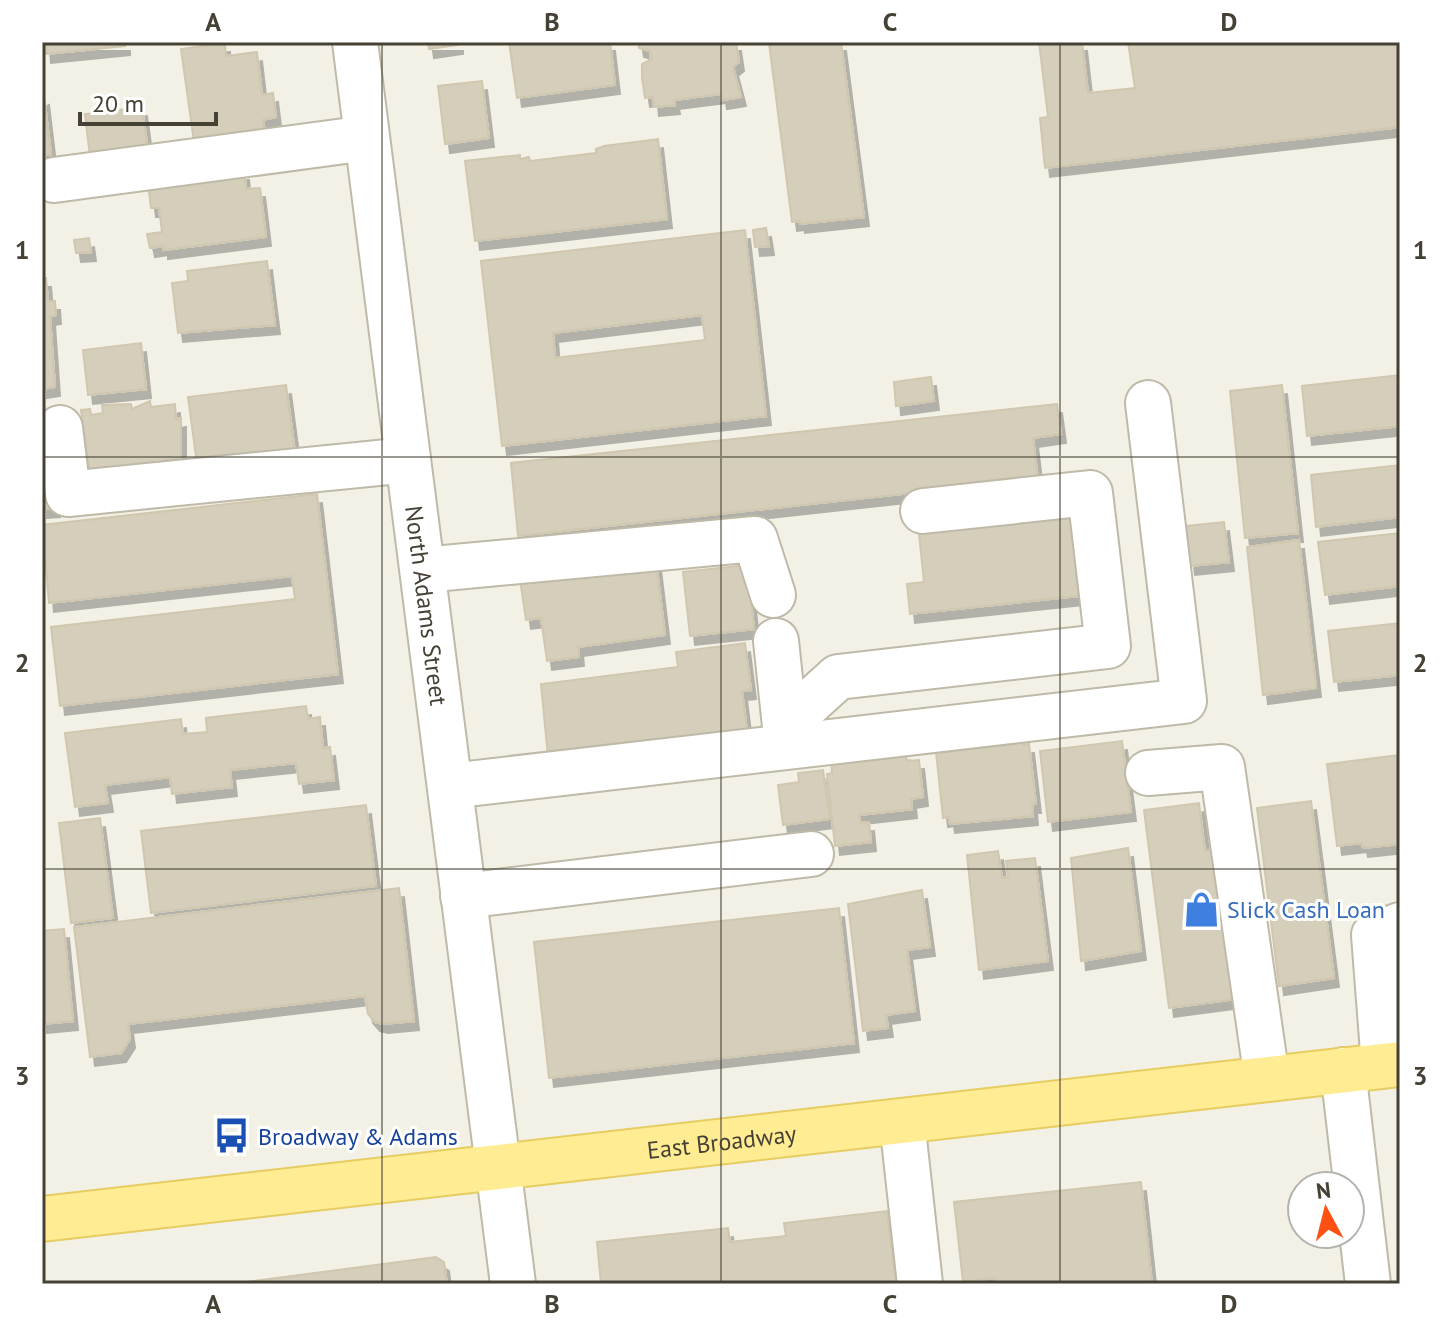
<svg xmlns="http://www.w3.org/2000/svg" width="1442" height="1326" font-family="'PT Sans',sans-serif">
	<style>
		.building { fill: #d5cebb; stroke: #d0c7ae; stroke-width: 2; fill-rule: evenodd; filter: url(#shadow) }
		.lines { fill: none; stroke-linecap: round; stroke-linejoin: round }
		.minor-casing { stroke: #bfbaa8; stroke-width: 48 }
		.major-casing { stroke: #e6cd62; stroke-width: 48 }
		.minor { stroke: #fff; stroke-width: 44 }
		.major { stroke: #ffec93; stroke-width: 44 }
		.grid { fill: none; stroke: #464135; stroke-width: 2; stroke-opacity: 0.55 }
		.labels { text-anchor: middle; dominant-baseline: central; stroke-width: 6; stroke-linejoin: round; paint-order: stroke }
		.street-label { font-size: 24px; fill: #464135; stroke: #fff }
		.shop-label { font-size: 24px; fill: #366cbe; stroke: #fff; text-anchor: start }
		.transit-label { font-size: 24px; fill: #164399; stroke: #fff; text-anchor: start }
		.neatline { fill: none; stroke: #464135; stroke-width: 3 }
		.grid-label { font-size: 26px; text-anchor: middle; font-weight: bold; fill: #464135 }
	</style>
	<defs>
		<filter id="shadow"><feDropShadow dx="5" dy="9" stdDeviation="0" flood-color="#0004"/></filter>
	</defs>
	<rect width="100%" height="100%" fill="#f3f1e6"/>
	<g class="building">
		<path d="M45 42H125V46L46 54Z"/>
		<path d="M428 42H458V45L429 49Z"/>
		<path d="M509 42H610L615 85 517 98Z"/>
		<path d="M638 42H736L739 62 733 67 741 97 722 100 721 94 674 100 675 105 654 107 653 97 645 98 642 78V64L651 59 650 51 639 48Z"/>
		<path d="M777 42H841L864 217 800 224V221L792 222 769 43Z"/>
		<path d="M1039 42H1082L1088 93 1135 88 1128 42H1400V127L1045 168 1040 118 1048 117Z"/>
		<path d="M225 43 226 56 257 52 262 95 273 93 276 117 263 120 265 133 194 142 181 49Z"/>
		<path d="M482 81 489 138 445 144 438 86Z"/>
		<path d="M44 96 51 154 42 155V97Z"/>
		<path d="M142 107 148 150 90 157 85 114Z"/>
		<path d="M658 139 667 219 475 241 465 161 520 155V159L529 157 530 161 596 153V149L604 146Z"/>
		<path d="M244 171 246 189 260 188 266 237 163 250V246L150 248 147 234 162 232 159 208H151L148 184Z"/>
		<path d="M766 228 769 246 755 247 753 230Z"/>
		<path d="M745 230 766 416 502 446 481 261ZM702 315 705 340 555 358 553 333Z"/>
		<path d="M89 238 91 252 76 253 74 240Z"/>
		<path d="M267 261 275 325 178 333 172 283 188 281 187 271Z"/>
		<path d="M42 278H46L48 301H55L56 315 50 316 55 387 42 389Z"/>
		<path d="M141 343 146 389 88 395 83 350Z"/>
		<path d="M1400 375V426L1307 436 1302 386Z"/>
		<path d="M931 377 934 401 896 406 894 382Z"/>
		<path d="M286 385 296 460 199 479 188 397Z"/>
		<path d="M1282 385 1298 533 1245 538 1230 391Z"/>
		<path d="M150 401 151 407 175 404 176 419 181 418V458L161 461 162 468 150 470 149 463 129 465 130 474 111 476 110 467 89 470 81 410 90 409 91 415 103 413 102 405 131 404 132 409Z"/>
		<path d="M1057 404 1061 434 1033 438 1038 479 518 536 511 463Z"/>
		<path d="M42 434 55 508 42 509Z"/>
		<path d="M1400 465V517L1316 527 1311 475Z"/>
		<path d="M317 494 338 674 60 706 51 627 295 599 292 576 49 603 42 525Z"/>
		<path d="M1078 517 1087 595 910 614 907 584 924 582 919 534Z"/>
		<path d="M1224 522 1229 562 1190 566 1186 526Z"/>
		<path d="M1400 533V586L1325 595 1318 542Z"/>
		<path d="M1299 540 1316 688 1263 695 1247 547Z"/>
		<path d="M656 561 665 635 578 647 579 657 547 661 541 618 526 620 520 579Z"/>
		<path d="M747 565 754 629 690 636 683 572Z"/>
		<path d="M1400 623V675L1334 682 1328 631Z"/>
		<path d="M745 643 751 690 742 691 748 739 548 757 541 684 678 667 676 652Z"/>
		<path d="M306 706 308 719 320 717 323 748 330 747 334 780 299 784 296 763 230 770 232 787 172 794 170 777 105 785 108 803 75 807 65 733 181 719 183 734 207 732 206 718Z"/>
		<path d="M1024 735V745L1029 744 1036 804H1032L1033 816 950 824 949 817 943 818 936 752Z"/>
		<path d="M1122 741 1131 812 1048 822 1040 751Z"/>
		<path d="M905 751 907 761 919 760 923 797 911 799 912 809 859 815 860 823 869 822 871 842 835 846 827 774 832 773 831 759Z"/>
		<path d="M1400 755V844L1363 848 1362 843 1337 846 1327 764Z"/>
		<path d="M823 770 830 819 783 825 778 785 799 782 798 773Z"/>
		<path d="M1311 801 1334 978 1279 986 1257 808Z"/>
		<path d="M1199 803 1205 851 1227 849 1245 998 1169 1008 1144 810Z"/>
		<path d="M366 805 376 886 151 913 141 831Z"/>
		<path d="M100 818 113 918 71 923 59 823Z"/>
		<path d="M1128 848 1141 951 1081 961 1071 858Z"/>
		<path d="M998 851 1002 878 1008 877 1006 861 1035 858 1048 961 979 970 967 855Z"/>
		<path d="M399 888 414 1021 383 1024 375 1022 368 1014 365 996 128 1024 130 1039 121 1053 90 1057 74 927Z"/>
		<path d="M922 890 930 947 907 950 915 1011 886 1015 888 1028 863 1031 848 904Z"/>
		<path d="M839 908 854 1043 549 1078 534 942Z"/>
		<path d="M64 929 73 1021 42 1024V931Z"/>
		<path d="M1141 1182 1152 1284H996L995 1278 963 1282 954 1202Z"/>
		<path d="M887 1211 896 1284H601L597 1242 728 1228 730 1242 786 1236 784 1223Z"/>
		<path d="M436 1257 444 1262 447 1284H232Z"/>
	</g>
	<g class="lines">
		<defs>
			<g id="minor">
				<path id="s1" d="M355 42 513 1284"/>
				<path d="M54 180 367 138"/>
				<path d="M60 428 68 494 408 460"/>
				<path d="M423 570 755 539 773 595"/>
				<path d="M776 641 787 745"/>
				<path d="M785 725 838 677 1108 646 1090 493 923 511"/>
				<path d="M1148 773 1222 767 1267 1079"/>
				<path d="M450 786 1184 701 1148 403"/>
				<path d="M463 896 811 854"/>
				<path d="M1384 1065 1374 935 1400 925"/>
				<path d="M1343 1070 1368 1284"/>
				<path d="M902 1121 920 1284"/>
			</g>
			<g id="major">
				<path id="s2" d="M42 1219 1400 1064"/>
			</g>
		</defs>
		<use href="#minor" class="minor-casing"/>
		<use href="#major" class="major-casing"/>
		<use href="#minor" class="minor"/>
		<use href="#major" class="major"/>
	</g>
	<path class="grid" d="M382 42V1284M721 42V1284M1060 42V1284M42 457H1400M42 869H1400"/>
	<defs>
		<symbol id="shop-bare" viewBox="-9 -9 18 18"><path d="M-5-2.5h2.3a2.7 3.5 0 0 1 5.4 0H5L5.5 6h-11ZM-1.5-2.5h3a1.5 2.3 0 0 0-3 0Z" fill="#3f7fe0" stroke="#fff" stroke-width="2.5" paint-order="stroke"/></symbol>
		<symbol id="bus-bare" viewBox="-9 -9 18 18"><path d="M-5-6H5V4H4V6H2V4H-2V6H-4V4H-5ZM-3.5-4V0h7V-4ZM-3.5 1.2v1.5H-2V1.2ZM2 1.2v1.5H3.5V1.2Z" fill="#1a4fb4" stroke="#fff" stroke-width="2.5" paint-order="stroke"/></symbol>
	</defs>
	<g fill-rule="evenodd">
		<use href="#shop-bare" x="1176" y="884" width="51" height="51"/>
		<use href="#bus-bare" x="206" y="1110" width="51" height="51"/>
	</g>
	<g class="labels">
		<g class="street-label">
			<text stroke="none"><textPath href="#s1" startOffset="568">North Adams Street</textPath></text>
			<text stroke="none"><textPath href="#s2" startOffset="684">East Broadway</textPath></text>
		</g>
		<g class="shop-label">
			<text x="1227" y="909">Slick Cash Loan</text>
		</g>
		<g class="transit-label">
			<text x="258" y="1136">Broadway &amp; Adams</text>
		</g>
	</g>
	<rect width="1442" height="1326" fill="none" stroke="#ffffff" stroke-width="88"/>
	<g transform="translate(1326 1210) rotate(353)"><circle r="38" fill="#ffffff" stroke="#b5b3ae" stroke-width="2"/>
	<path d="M0-6L14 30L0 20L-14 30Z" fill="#fe5013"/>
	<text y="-12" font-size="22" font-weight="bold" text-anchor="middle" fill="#464135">N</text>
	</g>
	<path d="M80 112v12h136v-12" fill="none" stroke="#464135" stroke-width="4"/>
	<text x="92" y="112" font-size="24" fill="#464135" stroke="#ffffff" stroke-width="6" paint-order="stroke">20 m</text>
	<rect x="44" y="44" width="1354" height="1238" class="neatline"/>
	<g class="grid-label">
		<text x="213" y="31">A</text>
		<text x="552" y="31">B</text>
		<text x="890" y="31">C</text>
		<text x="1229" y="31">D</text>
		<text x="22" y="259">1</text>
		<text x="1420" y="259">1</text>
		<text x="22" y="672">2</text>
		<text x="1420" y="672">2</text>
		<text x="22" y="1085">3</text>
		<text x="1420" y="1085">3</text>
		<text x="213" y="1313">A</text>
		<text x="552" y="1313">B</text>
		<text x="890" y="1313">C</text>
		<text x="1229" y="1313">D</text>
	</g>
</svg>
